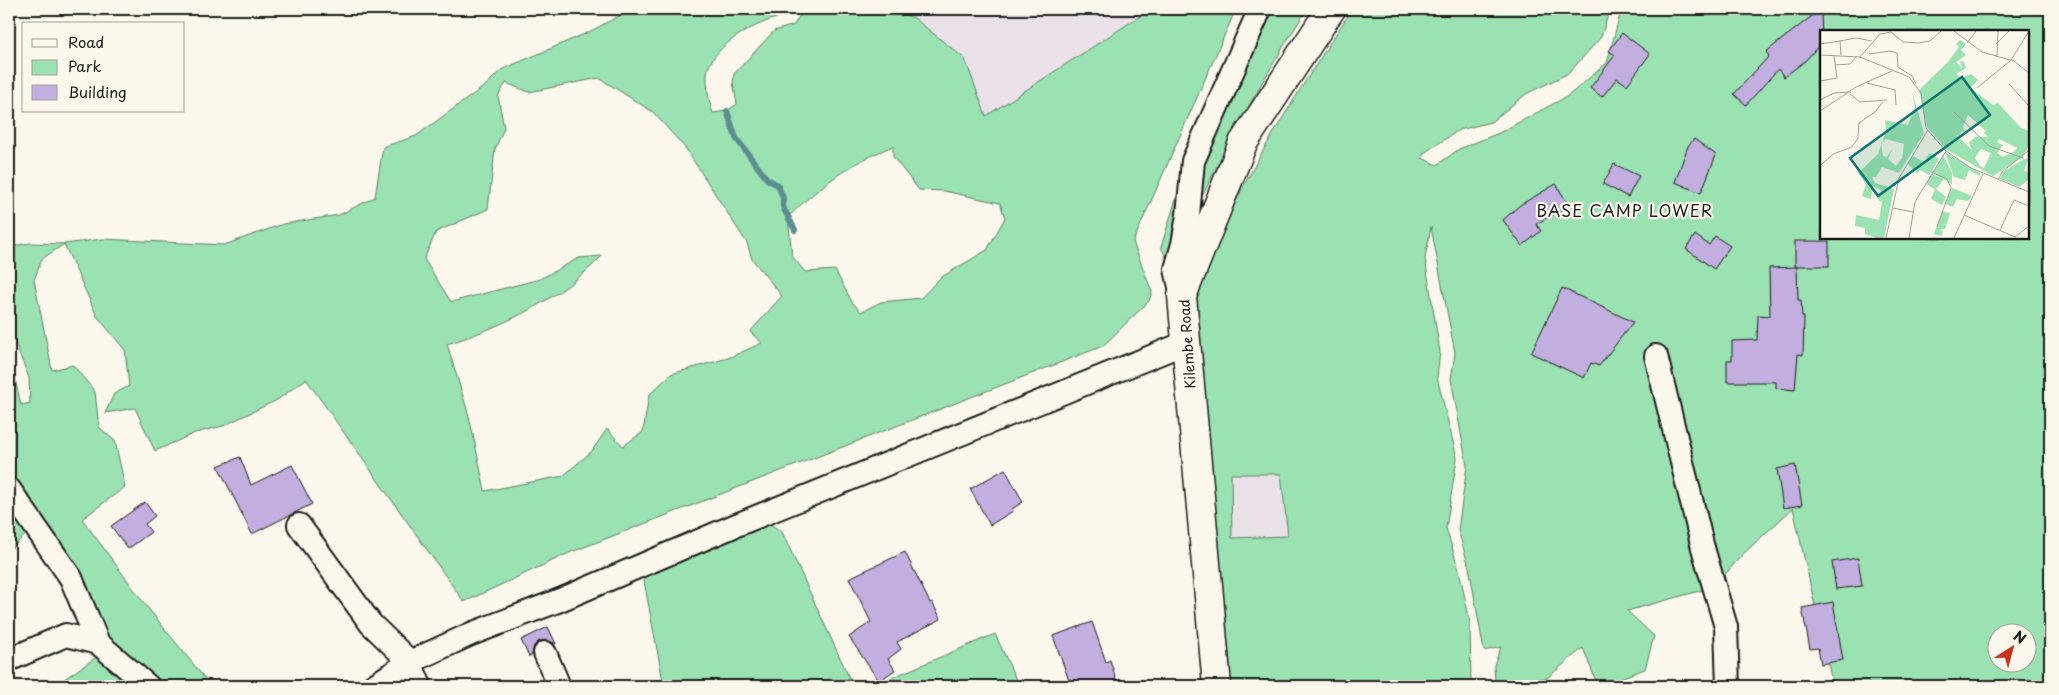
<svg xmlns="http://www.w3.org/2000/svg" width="2059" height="695" font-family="'Playpen Sans',sans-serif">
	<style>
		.built { fill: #eae1e8 }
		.green { fill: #9ae2b1; stroke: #5b7f66; fill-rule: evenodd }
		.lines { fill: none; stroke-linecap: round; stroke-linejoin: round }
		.stream { stroke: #5c8d91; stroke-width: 6 }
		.building { fill: #c2afe0; stroke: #1c1c1c }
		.minor-casing { stroke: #1c1c1c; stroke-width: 26 }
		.major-casing { stroke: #1c1c1c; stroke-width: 31 }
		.minor { stroke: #fbf7ec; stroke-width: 22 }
		.major { stroke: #fbf7ec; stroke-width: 28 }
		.labels { text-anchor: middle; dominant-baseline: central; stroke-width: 4.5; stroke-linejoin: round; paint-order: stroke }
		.street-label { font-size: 14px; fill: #1c1c1c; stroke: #fbf7ec }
		.quarter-label { font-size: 16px; letter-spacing: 1px; fill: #1c1c1c; stroke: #fbf7ec }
		.inset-road { fill: none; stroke: #a29f99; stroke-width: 1 }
		.view { fill: #0f766e; fill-opacity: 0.15; stroke: #0f766e; stroke-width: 2.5 }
		.inset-edge { fill: none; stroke: #1c1c1c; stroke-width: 2.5 }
	</style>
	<rect width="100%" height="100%" fill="#fbf7ec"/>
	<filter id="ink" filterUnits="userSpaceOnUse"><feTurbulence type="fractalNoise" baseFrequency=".02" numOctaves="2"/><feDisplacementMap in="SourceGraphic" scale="10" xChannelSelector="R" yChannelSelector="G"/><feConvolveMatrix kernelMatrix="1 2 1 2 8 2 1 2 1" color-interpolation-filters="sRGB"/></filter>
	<g filter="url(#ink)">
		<g class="built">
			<path d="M888 9H1151L986 116 965 59 914 18Z"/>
			<path d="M1231 474H1281L1288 536 1232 538Z"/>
		</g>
		<g class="green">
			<path d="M632 9H794L789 14C760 22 722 38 709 66 704 76 709 103 713 113L727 111 737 104 733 82 734 74 774 31 794 25 804 9H888L914 18 965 59 986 116 1151 9H1236L1133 242 1152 292 1149 301 1103 346 569 553 464 602 306 379 277 400 223 426 195 433 155 451 135 408 105 413 114 394 129 386 125 350 97 316 64 244 42 259 34 280 52 370 73 365 95 392 99 427 115 441 125 487 82 519 147 607 211 686H54L107 650 28 532 9 551V371L14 374 21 405 30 403 29 378 9 328V247L30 243 64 244 103 239 224 245 283 224 339 215 375 197 383 147 416 136 486 85 501 70 589 32ZM599 78 653 112 686 149 747 243 752 259 782 296 750 332 762 343 728 358 671 374 649 395 643 432 623 446 607 429 591 452 563 476 485 491 469 416 447 344C502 327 562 298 602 256L579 258 540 279 451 302 424 259 436 232 488 209 495 149 504 128 498 96 506 83 529 92ZM893 146V157L919 190 944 191 1000 203 1005 218 987 250 940 278 921 298 881 302 861 312 852 302 835 270 805 272 792 256 788 217C822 184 849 164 893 146Z"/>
			<path d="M1264 9H1307C1254 91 1210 176 1170 265L1161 247 1193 145Z"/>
			<path d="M1352 9H1610L1601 37 1569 73 1526 94 1491 122 1459 130 1424 153 1422 158 1437 165 1459 149 1499 133 1568 96 1607 63 1619 18 1626 9H2045L2046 14 2050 17V686H1833L1793 508 1742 555 1714 587 1627 611 1654 636 1645 669 1623 677 1618 686H1598L1583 648 1547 678 1495 683 1494 665 1501 647 1484 651 1469 567 1458 530 1467 466 1451 379 1455 353 1431 227 1425 258 1440 352 1437 377 1457 458 1446 528 1459 570 1470 622 1471 686H1232C1212 571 1184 453 1195 335 1196 320 1195 301 1200 286 1232 189 1297 95 1352 9ZM1822 31H2028V238H1822ZM1231 474H1281L1288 536 1232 538ZM1996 632H2026V662H1996Z"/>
			<path d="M767 522 782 532 853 686H664L640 560Z"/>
			<path d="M995 634 1019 686H872Z"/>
		</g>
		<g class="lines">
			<path class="stream" d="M727 111 736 138 767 179 778 185 783 198V207L795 230"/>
		</g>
		<g class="building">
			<path d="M1821 9 1822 42 1805 61 1784 77 1778 69 1746 105 1734 94 1769 56 1766 52Z"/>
			<path d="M1622 33 1650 54 1627 85 1617 78 1602 97 1590 88 1615 55 1609 51Z"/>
			<path d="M1694 139 1716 155 1701 193 1675 182 1688 146Z"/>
			<path d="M1614 164 1639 176 1628 197 1603 184Z"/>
			<path d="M1556 184 1569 206 1536 224 1541 231 1522 246 1503 220 1520 205Z"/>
			<path d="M1695 235 1709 245 1715 236 1730 246 1714 269 1686 249Z"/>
			<rect x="1795" y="241" width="34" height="25"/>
			<path d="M1797 267 1798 300H1801L1802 317H1804L1803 355 1798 354 1795 390 1776 388V382H1727V360H1732V341L1757 340 1758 315 1770 316 1769 268Z"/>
			<path d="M1562 288 1633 322 1599 366 1591 363 1584 378 1531 353Z"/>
			<path d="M240 457 251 485 292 465 312 504 252 534 218 466Z"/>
			<path d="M1795 465 1802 505 1783 508 1777 469Z"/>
			<path d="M1005 469 1023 502 1012 509 1013 511 990 525 970 489Z"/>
			<path d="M145 502 155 516 145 524 151 532 128 549 111 526Z"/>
			<path d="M905 552 930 603 932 602 941 619 897 642 901 649 888 659 895 670 879 681 849 637 871 622 849 578Z"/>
			<path d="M1858 558 1862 586 1836 589 1832 562Z"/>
			<path d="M1833 602 1843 660 1821 664 1818 648 1810 649 1802 608Z"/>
			<path d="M1092 622 1106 662 1110 660 1117 682 1105 686H1071L1053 636Z"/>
			<path d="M548 627 556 644 547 640 539 641 534 646 532 655 529 657 521 640Z"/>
		</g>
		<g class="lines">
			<defs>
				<g id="minor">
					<path d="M1182 296 1176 269 1183 244 1188 215 1193 161 1260 9"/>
					<path d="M1656 356 1703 548 1726 627 1728 686"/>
					<path d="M9 489 71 578 98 643"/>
					<path d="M299 525 371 624 410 662 420 686"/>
					<path d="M545 653 559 686"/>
					<path d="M13 658 66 635 98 643 148 686"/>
					<path d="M373 686 410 662 471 634 560 600 734 526 1185 343"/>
				</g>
				<path id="major" d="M1217 686 1182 296 1243 143 1331 9"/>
			</defs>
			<use href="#minor" class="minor-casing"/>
			<use href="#major" class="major-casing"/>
			<use href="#minor" class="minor"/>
			<use href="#major" class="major"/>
		</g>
	</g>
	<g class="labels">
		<g class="street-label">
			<text transform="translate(1187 344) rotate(-94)">Kilembe Road</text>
		</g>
		<g class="quarter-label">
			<text x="1625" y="210">BASE CAMP LOWER</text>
		</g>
	</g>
	<g transform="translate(1820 30)">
		<rect width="209" height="209" fill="#fbf7ec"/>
		<path d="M140 10 146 14 141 20 146 25 136 32 142 38 140 31 144 32 146 38 136 44 142 48 151 44 158 50 151 57 153 60 173 75 178 73 201 98 209 101V115L203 127 173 146 127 120 107 97 99 60 128 32 139 17 136 14ZM148 85 166 101 164 103 168 107H155L149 113 152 120 135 104 139 106 142 101 145 102 143 97ZM179 109 197 118 194 122 183 127 177 123 183 115 177 112ZM161 119 171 123 164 138 167 140 160 136 155 128ZM92 61 104 103 79 143 62 137 56 147H52L55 153 74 159 64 208H57L45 204V198L35 196 36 185 59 190 62 172 58 170 61 160 53 156 51 169 42 166 46 154 38 143 58 124 66 101 65 90 88 95 95 77ZM66 109 84 114 82 128 76 136 68 129 73 118 67 127 63 126 61 113ZM125 122 160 143V146L149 140 145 150 134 147ZM109 123 119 129 109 145 100 140 97 143 87 133 93 126 104 132ZM123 125 132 143V154L113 143ZM204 129H208L204 141 209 142V148L206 152 199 157 180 149 183 142ZM112 144 124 149 116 159 126 167 122 175 111 169 115 159 106 154ZM132 158 152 166 148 171 137 169 133 177 125 174ZM122 181 130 183 125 199H119L123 201 122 206 114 204Z" fill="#9ae2b1" fill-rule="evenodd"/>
		<path class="inset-road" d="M134 1 162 22 194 31 209 43M147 13 156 1M0 14 20 11M176 14 189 1M49 24 70 21 77 23 78 37 92 46 96 54M0 25 40 27 89 47 101 63 106 98 126 121 151 138 209 162M21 25 20 11 36 8 52 11M40 27 60 4 71 2 83 12 98 13 110 11 121 1M177 27 178 1M15 35 30 34 36 27M0 51 17 48 14 26M47 53 75 60 76 75M189 54 209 76M157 58 191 30 209 1M30 64 40 72 67 70M0 70 14 63 31 62M0 81 36 57 72 41M134 82 169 116 203 128M0 136 13 124 32 117 38 108 39 93 55 82 63 72M111 142 127 149 131 158 117 197M178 150 182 142 209 120M73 178 93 182M144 185 195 207M180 200 194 170 209 176M195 207 209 196M66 208 79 148 108 100M89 208 95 172 126 121M134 208 163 144"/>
		<path class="view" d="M142 47 170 85 58 166 30 128Z"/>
		<rect width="209" height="209" class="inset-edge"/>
	</g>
	<rect width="2059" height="695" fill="none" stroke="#fbf7ec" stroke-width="30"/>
	<rect x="15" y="15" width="2029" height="665" fill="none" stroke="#1c1c1c" stroke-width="2" filter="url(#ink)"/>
	<rect x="22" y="22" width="162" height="90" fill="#fbf7ec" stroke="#a29f99"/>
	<rect x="32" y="39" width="25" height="8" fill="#fbf7ec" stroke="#a29f99"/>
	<text x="68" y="48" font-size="15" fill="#1c1c1c">Road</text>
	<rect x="32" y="60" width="25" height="15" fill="#9ae2b1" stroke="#a29f99"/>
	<text x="68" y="72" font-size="15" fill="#1c1c1c">Park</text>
	<rect x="32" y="85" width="25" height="15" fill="#c2afe0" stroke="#a29f99"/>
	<text x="68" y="98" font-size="15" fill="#1c1c1c">Building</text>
	<g transform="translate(2012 648) rotate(36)"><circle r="24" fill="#fbf7ec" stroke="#a29f99"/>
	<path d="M0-4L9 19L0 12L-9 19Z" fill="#c8321e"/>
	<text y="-8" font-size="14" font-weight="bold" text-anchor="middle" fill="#1c1c1c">N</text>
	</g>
</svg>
